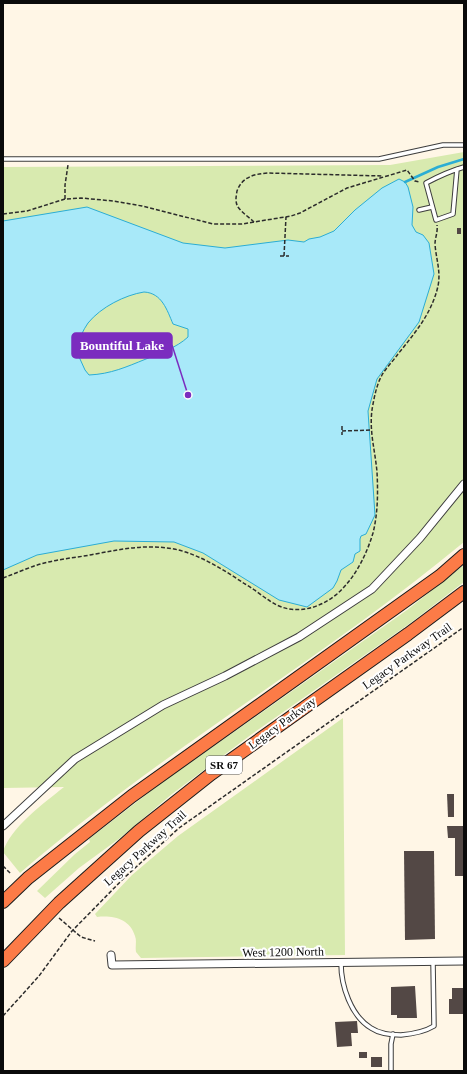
<svg xmlns="http://www.w3.org/2000/svg" width="467" height="1074" font-family="'Times New Roman',serif">
	<style>
		.green { fill: #d8eaaf }
		.water { fill: #a8e9f9; stroke: #2badd4; fill-rule: evenodd }
		.lines { fill: none; stroke-linecap: round; stroke-linejoin: round }
		.stream { stroke: #2badd4; stroke-width: 2.5 }
		.building { fill: #534845 }
		.lane-casing { stroke: #3d3d3d; stroke-width: 5.5 }
		.street-casing { stroke: #3d3d3d; stroke-width: 9 }
		.highway-casing { stroke: #1b1b1b; stroke-width: 14 }
		.path { stroke: #2c2c2c; stroke-width: 1.5; stroke-dasharray: 4 2; stroke-linecap: butt }
		.lane { stroke: #fff; stroke-width: 3.5 }
		.street { stroke: #fff; stroke-width: 7 }
		.highway { stroke: #fc7b47; stroke-width: 12 }
		.labels { text-anchor: middle; dominant-baseline: central; stroke-width: 4; stroke-linejoin: round; paint-order: stroke }
		.shield { fill: #fff; stroke: #545454; stroke-width: 1 }
		.shield-label { font-size: 11px; font-weight: bold; fill: #0a0a0a }
		.street-label { font-size: 12px; fill: #0a0a0a; stroke: #fff }
		.leader { fill: none; stroke: #7b2cbf; stroke-width: 1.5 }
		.callout-dot { fill: #7b2cbf; stroke: #fff; stroke-width: 1.5 }
		.callout { fill: #7b2cbf; stroke: #7b2cbf; stroke-width: 1.5 }
		.callout-label { font-size: 13px; text-anchor: middle; font-weight: bold; fill: #fff }
	</style>
	<rect width="100%" height="100%" fill="#fff6e6"/>
	<g class="green">
		<path d="M464 152V542C322 660 160 752 20 873L3 852C10 828 44 803 64 787L3 788V167L390 165Z"/>
		<path d="M464 565V582L409 624 252 734 172 794 120 838 79 868 45 898 37 891 75 854 90 842 89 839 156 787 407 610Z"/>
		<path d="M343 718 345 955 141 958 136 952C135 946 137 941 135 936 130 919 113 915 97 917L95 914 132 875 178 836Z"/>
	</g>
	<path class="water" d="M399 179 405 182 408 187 413 207 412 225 416 232 423 235 429 243 434 274 419 322 377 379 368 411 375 515 366 534 361 536 360 539V551L355 554 353 562 341 570 337 581 333 588 307 607 279 600 203 553 174 542 114 541 37 555 3 570V221L87 207 183 243 225 248 288 240 304 242 309 239 320 237 334 231 355 210 382 188ZM144 292C162 293 167 310 173 324L188 329V337C176 348 162 352 146 359 126 367 111 374 89 375L85 370 75 348C79 340 83 330 88 323 101 307 125 295 144 292Z"/>
	<g class="lines">
		<path class="stream" d="M405 182 438 167 464 159"/>
	</g>
	<g class="building">
		<rect x="457" y="228" width="4" height="6"/>
		<path d="M447 794H454V817H448Z"/>
		<path d="M447 826H463V876H455V838H448Z"/>
		<path d="M404 851H434L435 939 405 940Z"/>
		<path d="M415 986 417 1018H397V1015H391V987Z"/>
		<path d="M452 988H464V1014H449V999H452Z"/>
		<path d="M357 1021 358 1033H351L352 1046 337 1047 335 1022Z"/>
		<rect x="359" y="1052" width="8" height="6"/>
		<rect x="371" y="1057" width="11" height="10"/>
	</g>
	<g class="lines">
		<defs>
			<g id="lane">
				<path d="M3 159H379L443 145H464"/>
				<path d="M457 169 453 214 436 220 426 183C439 176 450 171 464 167"/>
				<path d="M419 210 432 207"/>
				<path d="M341 963C341 986 351 1016 371 1028 380 1034 391 1035 401 1035 413 1034 424 1032 434 1026L433 962"/>
				<path d="M391 1071V1044L393 1034"/>
			</g>
			<g id="street">
				<path d="M3 826 75 759 163 705 225 676 299 637 372 589 420 538 464 484"/>
				<path d="M111 955 112 965 464 961"/>
			</g>
			<g id="highway">
				<path d="M3 902 28 878 132 796 440 576 464 555"/>
				<path d="M3 961 59 903 139 831 211 774 408 634 464 592"/>
			</g>
		</defs>
		<use href="#lane" class="lane-casing"/>
		<use href="#street" class="street-casing"/>
		<use href="#highway" class="highway-casing"/>
		<g class="path">
			<path d="M65 199V185L68 165"/>
			<path d="M3 214 27 211 65 199 81 198 113 201 142 206 213 224H242L291 216 300 213 347 188 407 170 415 181 420 182"/>
			<path d="M254 222C249 217 242 213 238 207 235 202 236 197 237 191 242 177 254 174 268 173L383 176"/>
			<path d="M280 256H289"/>
			<path d="M284 256 286 217"/>
			<path d="M342 426V435"/>
			<path d="M342 431 371 430"/>
			<path d="M3 578C19 572 36 564 53 561 67 558 81 557 95 554 123 549 145 544 174 549 199 554 224 570 245 584 254 589 262 596 270 601 291 616 318 610 337 594 355 578 366 556 373 533 378 513 378 492 377 472 375 449 368 428 373 404 375 394 377 384 382 375 386 368 393 361 398 354 415 333 432 313 438 286 441 271 436 259 435 244 435 238 438 232 437 225"/>
			<path d="M3 866 11 874"/>
			<path d="M59 918 81 937 95 941"/>
			<path d="M3 1016 39 976 72 931 124 878 179 828 464 627"/>
		</g>
		<use href="#lane" class="lane"/>
		<use href="#street" class="street"/>
		<use href="#highway" class="highway"/>
	</g>
	<g class="labels">
		<rect class="shield" x="206" y="756" width="36" height="18" rx="3"/>
		<g class="shield-label">
			<text x="224" y="765">SR 67</text>
		</g>
		<g class="street-label">
			<text transform="translate(407 656) rotate(-35)">Legacy Parkway Trail</text>
			<text transform="translate(282 723) rotate(-36)">Legacy Parkway</text>
			<text transform="translate(145 848) rotate(-42)">Legacy Parkway Trail</text>
			<text transform="translate(283 952) rotate(-1)">West 1200 North</text>
		</g>
	</g>
	<path class="leader" d="M188 395L172 345"/>
	<circle class="callout-dot" cx="188" cy="395" r="4"/>
	<rect class="callout" x="72" y="333" width="100" height="25" rx="4"/>
	<g class="callout-label">
		<text x="122" y="350">Bountiful Lake</text>
	</g>
	<rect width="467" height="1074" fill="none" stroke="#0a0a0a" stroke-width="8"/>
</svg>
